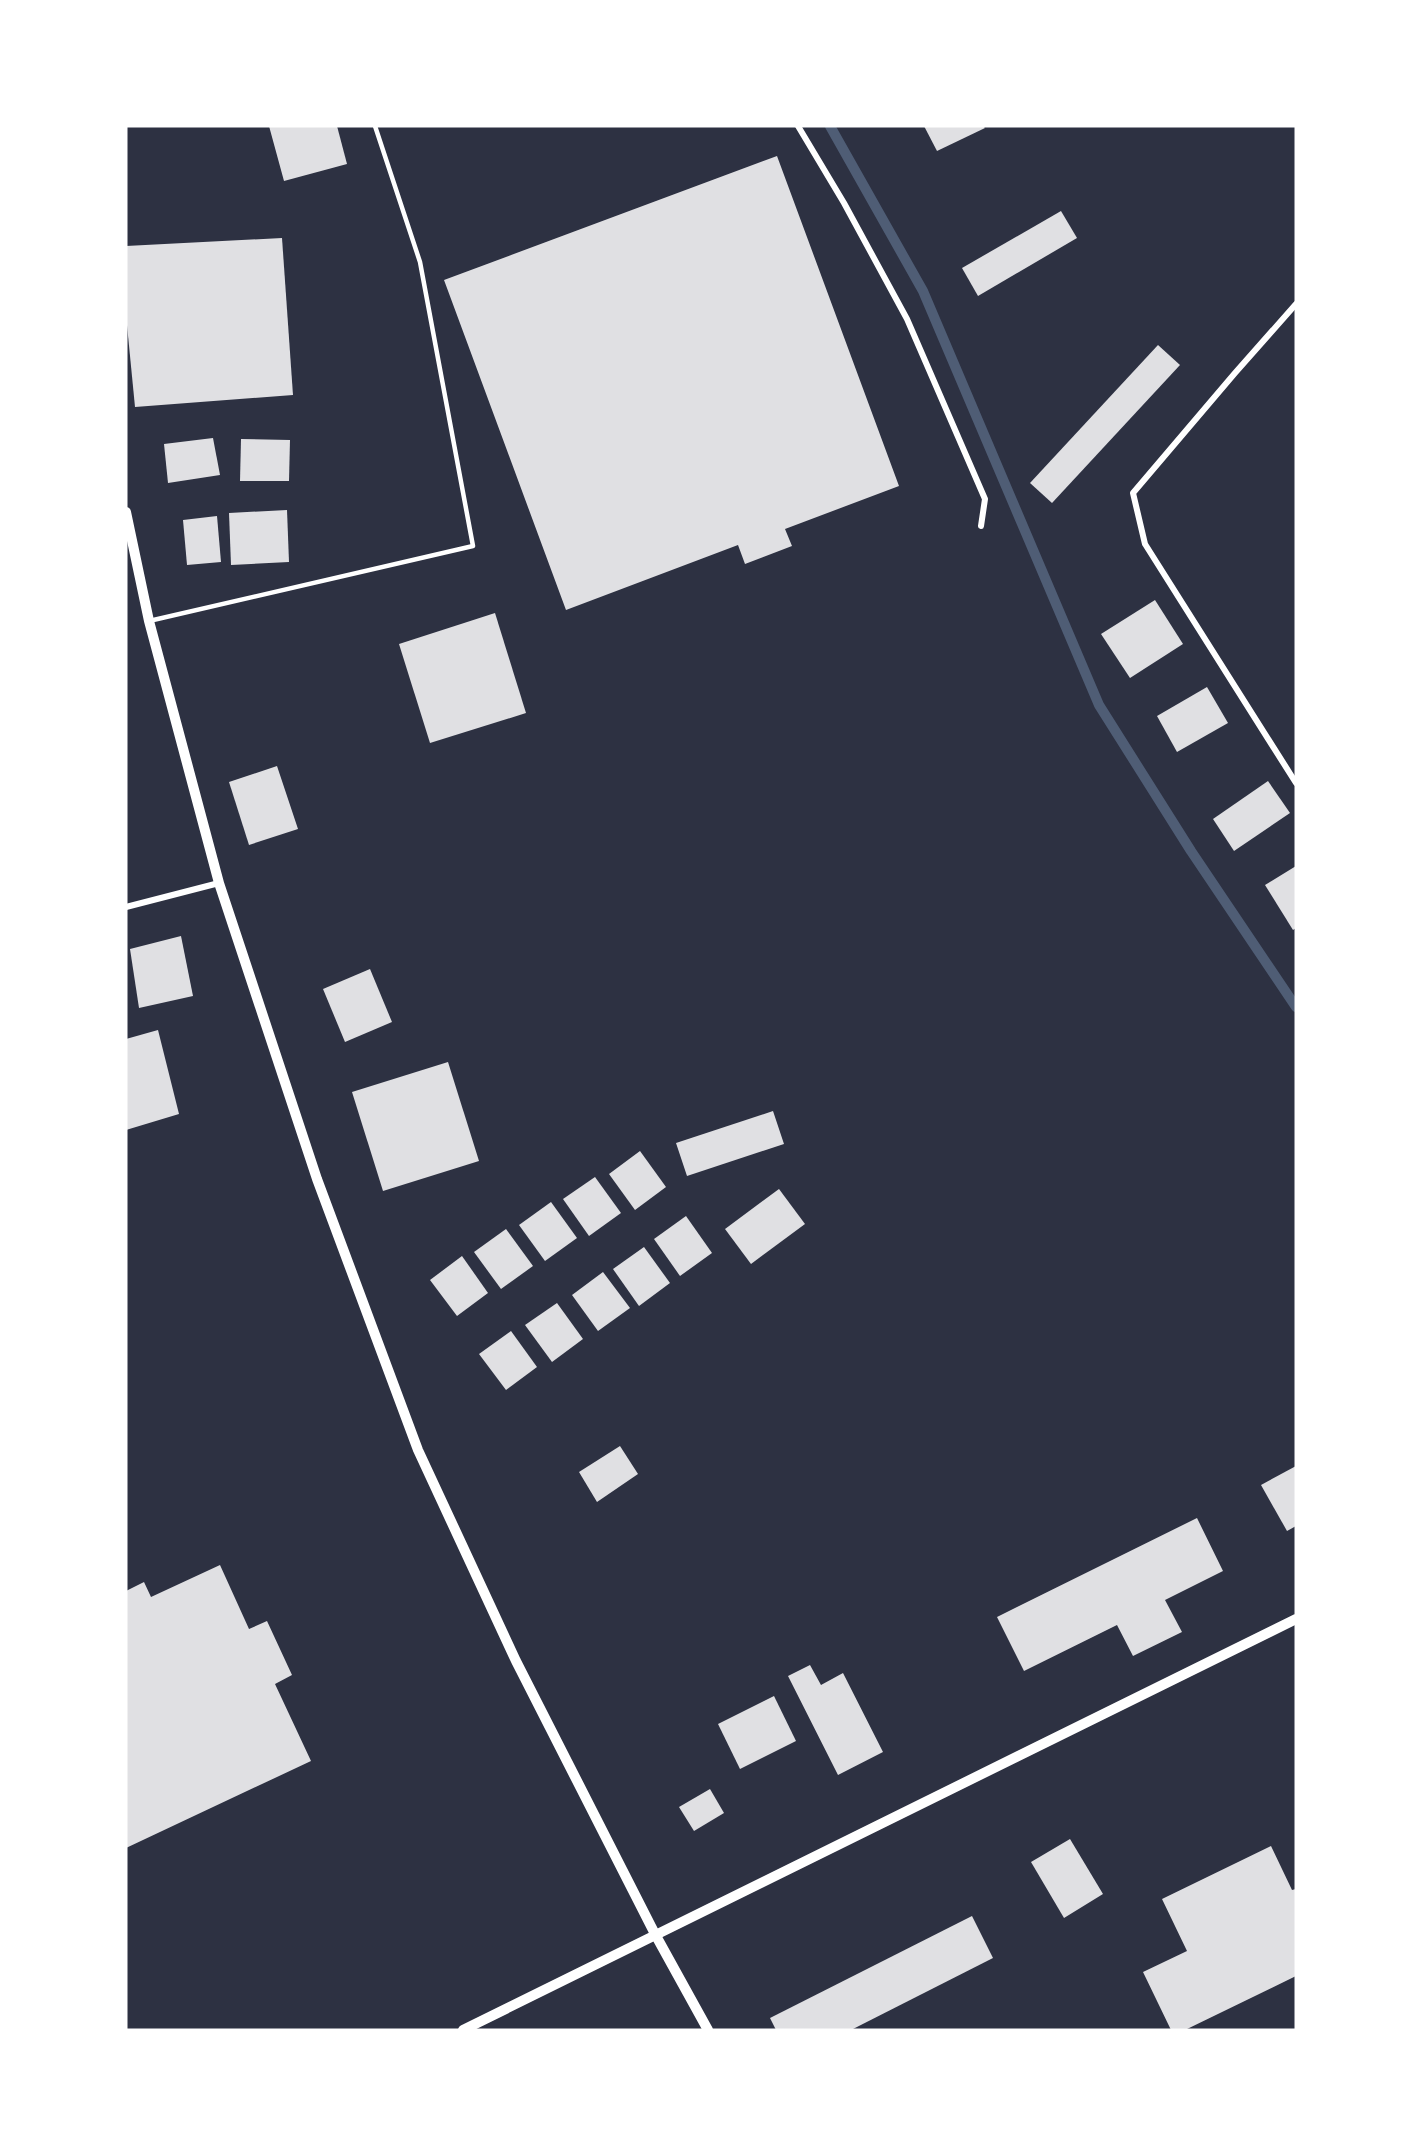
<svg xmlns="http://www.w3.org/2000/svg" width="1422" height="2156" font-family="'Source Serif 4',serif">
	<style>
		.lines { fill: none; stroke-linecap: round; stroke-linejoin: round }
		.stream { stroke: #4f5d75; stroke-width: 10 }
		.building { fill: #e0e0e3 }
		.service { stroke: #fff; stroke-width: 4.5 }
		.minor { stroke: #fff; stroke-width: 6 }
		.tertiary { stroke: #fff; stroke-width: 10 }
	</style>
	<rect width="100%" height="100%" fill="#2d3142"/>
	<g class="lines">
		<path class="stream" d="M830 126 923 291 1099 705 1191 851 1296 1007"/>
	</g>
	<g class="building">
		<path d="M269 126H337L347 164 284 181Z"/>
		<path d="M924 126H983L985 128 937 151Z"/>
		<path d="M777 156 899 486 785 529 792 546 745 564 738 545 566 610 444 280Z"/>
		<path d="M1061 211 1077 238 978 296 962 268Z"/>
		<path d="M282 238 293 395 135 407 126 315V246Z"/>
		<path d="M1158 345 1180 365 1052 503 1030 483Z"/>
		<path d="M213 438 220 475 168 483 164 444Z"/>
		<path d="M241 439 290 440 289 481H240Z"/>
		<path d="M287 510 289 562 231 565 229 513Z"/>
		<path d="M217 516 221 562 187 565 183 520Z"/>
		<path d="M1155 600 1183 644 1130 678 1101 634Z"/>
		<path d="M495 613 526 713 430 743 399 644Z"/>
		<path d="M1207 687 1228 723 1177 752 1157 716Z"/>
		<path d="M277 766 298 829 249 845 229 782Z"/>
		<path d="M1268 781 1290 813 1234 851 1213 819Z"/>
		<path d="M1296 866V928L1293 930 1265 885Z"/>
		<path d="M181 936 193 996 139 1008 130 949Z"/>
		<path d="M370 969 392 1022 345 1042 323 989Z"/>
		<path d="M158 1030 179 1114 126 1130V1039Z"/>
		<path d="M448 1062 479 1161 383 1191 352 1092Z"/>
		<path d="M773 1111 784 1144 687 1176 676 1143Z"/>
		<path d="M640 1151 666 1187 635 1210 609 1174Z"/>
		<path d="M595 1177 621 1213 589 1236 563 1199Z"/>
		<path d="M779 1189 805 1224 751 1264 725 1229Z"/>
		<path d="M551 1202 577 1238 545 1261 519 1225Z"/>
		<path d="M686 1216 712 1253 680 1276 654 1239Z"/>
		<path d="M506 1229 533 1266 501 1289 474 1252Z"/>
		<path d="M644 1247 670 1283 639 1306 613 1269Z"/>
		<path d="M462 1256 488 1293 457 1316 430 1280Z"/>
		<path d="M603 1272 630 1308 598 1331 572 1295Z"/>
		<path d="M557 1303 583 1339 552 1362 525 1325Z"/>
		<path d="M511 1331 537 1367 506 1390 479 1354Z"/>
		<path d="M620 1446 638 1474 597 1502 579 1472Z"/>
		<path d="M1296 1466V1526L1287 1531 1261 1485Z"/>
		<path d="M1197 1518 1223 1571 1165 1600 1182 1632 1133 1656 1117 1625 1024 1671 997 1617Z"/>
		<path d="M220 1565 249 1629 267 1621 292 1675 275 1684 311 1761 126 1848V1591L144 1582 151 1597Z"/>
		<path d="M810 1665 821 1685 843 1673 883 1752 838 1775 788 1676Z"/>
		<path d="M774 1696 796 1741 740 1769 718 1724Z"/>
		<path d="M710 1789 724 1813 694 1831 679 1807Z"/>
		<path d="M1070 1839 1103 1894 1064 1918 1031 1862Z"/>
		<path d="M1271 1846 1292 1890 1296 1889V1976L1185 2030H1171L1143 1972 1187 1951 1162 1899Z"/>
		<path d="M972 1916 993 1958 851 2030H776L770 2018Z"/>
	</g>
	<g class="lines">
		<path class="service" d="M149 621 473 546 420 262 375 126"/>
		<g class="minor">
			<path d="M798 126 844 203 907 319 985 499 981 526"/>
			<path d="M1296 304 1235 373 1133 493 1145 544 1296 783"/>
			<path d="M126 907 219 883"/>
		</g>
		<g class="tertiary">
			<path d="M126 512 149 621 219 883 317 1179 418 1450 516 1661 655 1934 708 2030"/>
			<path d="M463 2030 1296 1619"/>
		</g>
	</g>
	<rect width="1422" height="2156" fill="none" stroke="#ffffff" stroke-width="255"/>
</svg>
